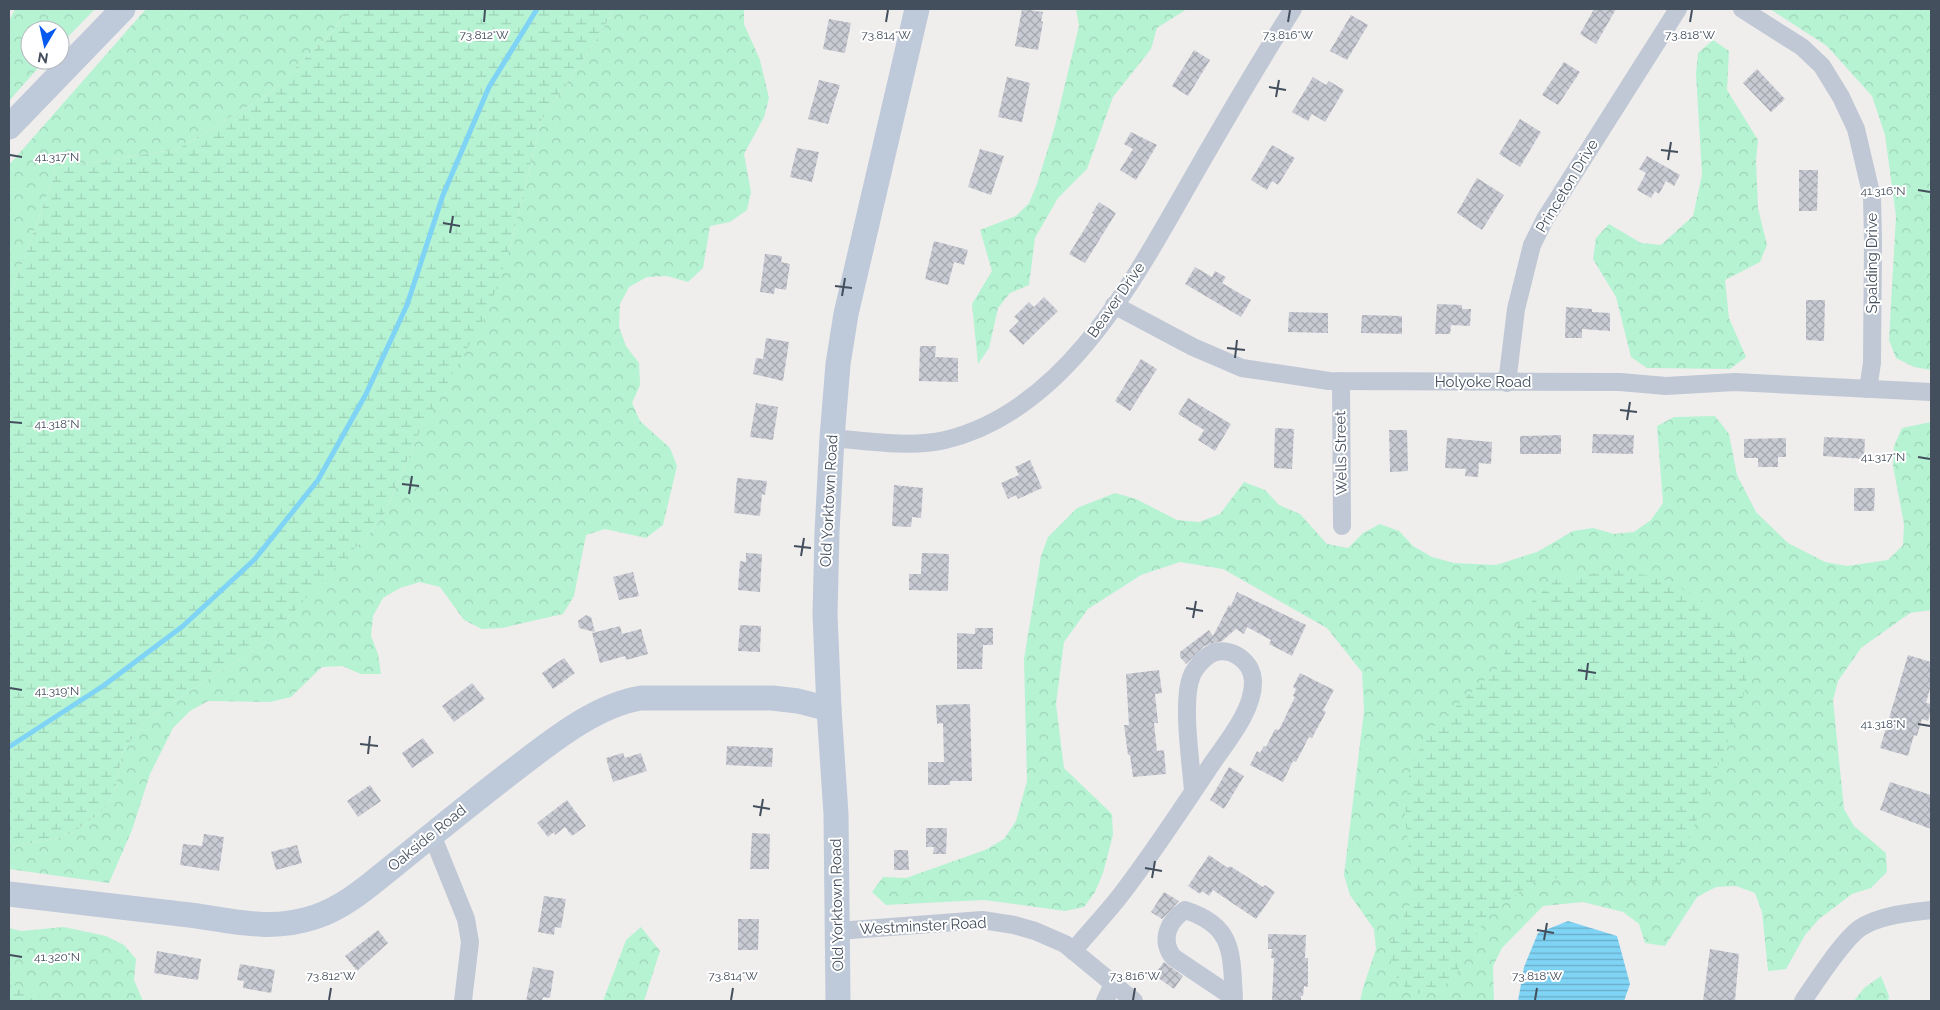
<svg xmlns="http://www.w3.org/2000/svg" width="1940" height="1010" font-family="Raleway,sans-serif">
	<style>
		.forest { fill: url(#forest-crowns) }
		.wetland { fill: url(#wetland-marsh) }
		.water { fill: url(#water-rules) }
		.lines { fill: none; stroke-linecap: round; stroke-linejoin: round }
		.stream { stroke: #7fd3f4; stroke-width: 5 }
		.building { fill: url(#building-cross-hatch) }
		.street { stroke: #bfc8d4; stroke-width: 18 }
		.secondary { stroke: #bec9d9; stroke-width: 25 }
		.ticks { fill: none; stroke: #444f5d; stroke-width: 2 }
		.labels { text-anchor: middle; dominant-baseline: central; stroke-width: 4; stroke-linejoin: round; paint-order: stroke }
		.street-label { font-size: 15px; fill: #444f5d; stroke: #fff }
		.ticks-label { font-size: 12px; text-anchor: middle; fill: #444f5d; stroke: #fff; stroke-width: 4; stroke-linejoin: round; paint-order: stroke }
	</style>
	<defs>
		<pattern id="forest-crowns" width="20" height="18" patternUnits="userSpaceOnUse" patternTransform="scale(1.25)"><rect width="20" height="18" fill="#b6f3d3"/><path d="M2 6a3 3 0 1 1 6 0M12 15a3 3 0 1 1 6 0" fill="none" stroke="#9ed2b8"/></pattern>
		<pattern id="wetland-marsh" width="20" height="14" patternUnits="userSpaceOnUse" patternTransform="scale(1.25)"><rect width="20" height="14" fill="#b6f3d3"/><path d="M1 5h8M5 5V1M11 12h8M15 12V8" fill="none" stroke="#9ed2b8"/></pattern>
		<pattern id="water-rules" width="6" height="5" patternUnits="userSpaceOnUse" patternTransform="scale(1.25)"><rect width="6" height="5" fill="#7fd3f4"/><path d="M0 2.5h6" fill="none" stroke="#6aaec9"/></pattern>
		<pattern id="building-cross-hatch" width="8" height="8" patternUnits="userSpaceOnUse" patternTransform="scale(1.25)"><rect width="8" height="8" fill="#c9cbd4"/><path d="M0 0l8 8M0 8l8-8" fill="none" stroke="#a5a7af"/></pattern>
	</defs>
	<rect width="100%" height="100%" fill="#f0eded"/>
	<g class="forest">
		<path d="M15 9H95L60 45V30H30V60H45L9 101V21Z"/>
		<path d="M146 9H347L333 31 270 93 178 149 57 168 9 299V165Z"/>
		<path d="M613 9H744V24L760 60 769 98 764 117 744 154 751 192 747 210 730 222 710 226 703 268 688 282 667 276 647 277 629 287 620 304 619 327 626 346 639 363 640 385 632 403 640 421 670 448 677 466 663 525 646 538 605 529 586 535 574 596 563 614 502 628 482 629 464 620 440 587 420 582 400 588 383 598 373 616 371 636 378 654 381 674H361L342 666 322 667 291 697 270 702 208 701 190 711 173 728 150 774 132 830 109 883 9 869V847L55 839 74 832 105 809 115 790 123 750 148 718 271 639 311 591 371 532 384 515 420 431 509 251 541 121 601 33Z"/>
		<path d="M1076 9H1187L1157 28 1151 49 1113 97 1087 169 1058 198 1035 238 1029 285 1010 293 998 308 989 348 978 364 972 304 992 271 980 230 1016 216 1029 203 1037 184 1055 126 1079 26Z"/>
		<path d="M1770 9H1931V370L1914 367 1896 358 1889 340 1896 216 1885 135 1872 96 1827 46Z"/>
		<path d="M1713 40 1729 51 1727 90 1758 140 1756 160 1758 208 1767 245 1760 262 1725 280 1729 318 1746 357 1730 369 1647 368 1631 357 1616 297 1593 259 1596 238 1609 224 1641 243 1661 245 1693 216 1702 175 1696 74 1698 53Z"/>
		<path d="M1715 416 1729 434 1737 475 1756 512 1788 543 1825 562 1847 566 1888 560 1903 545 1904 524 1893 466 1894 446 1902 428 1931 422V610L1910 613 1861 648 1838 681 1833 700 1844 809 1854 826 1886 853 1887 872 1871 888 1852 894 1819 919 1805 935 1786 969 1768 971 1762 912 1755 893 1736 886 1716 887 1697 897 1665 946 1645 943 1639 924 1623 912 1583 902 1543 906 1502 948 1493 966 1494 1001H1360L1363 988 1376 949 1374 929 1350 895 1344 875 1364 711 1362 672 1327 628 1223 569 1180 562 1141 575 1088 609 1064 642 1056 704 1064 768 1112 814 1113 835 1103 873 1095 892 1084 907 1065 911 984 900 886 905 872 892 883 877 906 878 985 850 1004 839 1016 821 1027 781 1024 659 1041 556 1048 537 1077 508 1115 493 1136 499 1177 520 1199 522 1220 514 1244 482 1265 490 1279 505 1300 514 1327 544 1348 548 1363 533 1380 524 1399 531 1413 546 1432 557 1454 563 1496 565 1537 552 1573 531 1593 528 1614 534 1634 532 1651 520 1663 503 1657 426 1674 417Z"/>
		<path d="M64 927 106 936 124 945 136 959 134 980 143 1001H9V928L21 931Z"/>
		<path d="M641 927 660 951 644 1001H603L626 940Z"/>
		<path d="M1881 976 1889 996 1888 1001H1854L1864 988Z"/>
	</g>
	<g class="wetland">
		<path d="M347 9H613L601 33 541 121 509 251 489 310 420 431 384 515 371 532 312 591 271 639 148 718 123 750 115 790 105 809 74 832 55 839 9 847V299L57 168 178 149 270 93 333 31Z"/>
		<path d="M1621 570 1663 579 1698 597 1730 628 1749 668 1741 708 1684 852 1676 881H1616L1575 876 1535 881 1486 917 1455 976 1439 990 1417 994 1399 983 1391 965 1390 943 1410 904 1413 884 1405 818 1409 776 1417 754 1429 731 1497 669 1528 605 1558 578Z"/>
		<path d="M9 983 54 1001H9Z"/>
	</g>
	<path class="water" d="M1568 921 1617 936 1630 984 1624 1001H1518L1524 967 1538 933Z"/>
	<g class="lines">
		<path class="stream" d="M9 747 103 686 183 626 255 559 318 480 366 394 407 305 443 195 489 87 537 9"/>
	</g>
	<g class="building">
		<path d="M1022 9 1043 12 1041 21 1043 22 1038 50 1015 46Z"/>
		<path d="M1594 9H1616L1596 44 1580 34Z"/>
		<path d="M1351 15 1368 25 1347 60 1330 51Z"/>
		<path d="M829 19 851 23 845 53 823 49Z"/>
		<path d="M1194 50 1210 60 1188 96 1172 86Z"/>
		<path d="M1564 62 1580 72 1558 105 1542 95Z"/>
		<path d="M1757 69 1785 99 1771 112 1743 83Z"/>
		<path d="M1007 77 1030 83 1022 122 998 117Z"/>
		<path d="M1313 77 1326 85 1329 81 1344 90 1325 122 1312 114 1308 121 1292 112Z"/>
		<path d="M819 80 840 85 828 124 808 119Z"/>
		<path d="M1520 119 1541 132 1520 167 1499 154Z"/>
		<path d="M1131 132 1157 145 1136 180 1120 170 1133 149 1124 144Z"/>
		<path d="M1272 145 1295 158 1278 185 1272 181 1267 190 1251 180Z"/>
		<path d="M797 148 819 152 812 182 790 177Z"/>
		<path d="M980 149 1004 156 991 195 968 187Z"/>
		<path d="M1647 156 1680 175 1674 186 1666 181 1659 194 1655 191 1651 198 1637 190 1646 173 1639 169Z"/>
		<path d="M1799 170H1818L1817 211H1799Z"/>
		<path d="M1477 178 1504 195 1482 230 1457 213Z"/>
		<path d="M1099 202 1116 213 1085 263 1069 254 1094 214 1092 213Z"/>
		<path d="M934 241 968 250 964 265 954 262 948 285 925 279Z"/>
		<path d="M765 254 782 256 781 262 790 264 786 290 775 288 774 294 760 292Z"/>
		<path d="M1195 267 1212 277 1215 271 1226 277 1222 283 1251 300 1241 317 1185 284Z"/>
		<path d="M1044 297 1058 311 1023 345 1009 331 1019 321 1014 317 1029 302 1034 307Z"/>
		<path d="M1806 300H1825L1824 341 1806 340Z"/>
		<path d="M1437 304 1462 305V309H1471L1470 326 1451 325 1450 334H1435Z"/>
		<path d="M1566 307 1592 309V312L1610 313V331L1582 329V338H1565Z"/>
		<path d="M1289 312 1328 313V333L1288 332Z"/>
		<path d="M1362 315 1402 316V334L1361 333Z"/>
		<path d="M766 338 789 342 783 381 753 374 756 358 763 359Z"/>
		<path d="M920 346H936L935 357 958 358V382L919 381Z"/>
		<path d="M1141 359 1157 369 1130 411 1115 401Z"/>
		<path d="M1188 398 1231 424 1215 451 1198 440 1204 430 1178 414Z"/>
		<path d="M756 403 778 407 773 440 750 437Z"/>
		<path d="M1275 428 1294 429 1292 469 1274 468Z"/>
		<path d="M1389 430H1407L1408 471 1390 472Z"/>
		<path d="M1593 434 1634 435 1633 454 1592 453Z"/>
		<path d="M1561 435V454H1520V436Z"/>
		<path d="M1824 437 1865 439 1864 459 1823 456Z"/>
		<path d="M1447 438 1492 442 1491 464 1479 463 1478 477 1465 476 1466 469 1445 468Z"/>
		<path d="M1786 438V457H1778V467H1758V458H1744V439Z"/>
		<path d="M1030 460 1042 488 1018 499 1016 495 1008 499 1001 483 1019 475 1015 467Z"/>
		<path d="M737 478 767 481 765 495 762 494 760 516 734 513Z"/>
		<path d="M894 485 923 488 921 518 912 517 911 527 892 526Z"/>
		<path d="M1854 488H1875L1874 511H1854Z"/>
		<path d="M746 553 762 554 760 592 738 590 740 561 746 562Z"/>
		<path d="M922 553 949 554 948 591 909 590V574H921Z"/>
		<path d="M633 572 639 596 619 600 613 577Z"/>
		<path d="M1237 592 1306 625 1292 656 1269 644 1271 640 1247 627 1244 634 1236 629 1222 641 1204 646 1186 664 1180 657V652L1209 630 1213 636 1229 605 1231 606Z"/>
		<path d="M586 615 591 617 595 632 579 628 578 621Z"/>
		<path d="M740 625 761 626 760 652 738 651Z"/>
		<path d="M620 626 622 634 641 629 648 654 626 660 625 656 600 663 592 633Z"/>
		<path d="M975 628H993V645H983L982 669H957V633L975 634Z"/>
		<path d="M1908 655 1931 662V685L1926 703 1931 704V709L1928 721 1922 719 1917 736 1914 735 1908 756 1880 748Z"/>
		<path d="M564 658 575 673 553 689 542 673Z"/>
		<path d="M1159 670 1162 693 1155 694 1158 723H1154L1157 751 1164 750 1166 774 1133 777 1130 755H1128L1124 725H1129L1126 674Z"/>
		<path d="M1300 673 1334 690 1323 710 1326 712 1312 738 1309 737 1296 762 1293 761 1283 782 1250 765 1257 751 1260 753 1264 746 1266 747 1275 729 1279 730 1295 697 1293 696 1296 689 1293 687Z"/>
		<path d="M472 683 485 699 454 722 442 706Z"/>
		<path d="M970 704 972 781H950V785H928V762H944L943 723 937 724 936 705Z"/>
		<path d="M423 738 434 753 412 768 402 753Z"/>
		<path d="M727 746 773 748 772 767 726 765Z"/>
		<path d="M623 753 625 758 641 753 647 771 613 782 606 758Z"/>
		<path d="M1229 767 1244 776 1224 809 1210 800Z"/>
		<path d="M1890 782 1931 795V829L1880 810Z"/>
		<path d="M370 785 381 801 358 817 347 801Z"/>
		<path d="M567 800 586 826 572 836 565 827 555 835 554 832 548 837 537 823Z"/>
		<path d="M926 828H947L946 854H933L934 847H926Z"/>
		<path d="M752 833 770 834 769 869H750Z"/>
		<path d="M204 834 224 837 219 871 180 865 183 844 202 846Z"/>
		<path d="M297 845 302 863 276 870 271 852Z"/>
		<path d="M894 850H908L909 870H894Z"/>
		<path d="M1209 855 1228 868 1230 866 1263 887 1265 885 1275 892 1256 919 1213 890 1209 896 1202 891 1200 894 1188 886Z"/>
		<path d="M1164 892 1179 901 1162 919 1151 912Z"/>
		<path d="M544 896 566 899 561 928 555 927 554 935 538 932Z"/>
		<path d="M738 919H759L758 950H738Z"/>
		<path d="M378 930 388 943 357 971 345 956Z"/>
		<path d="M1268 934 1306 935 1305 958H1308V987L1304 986 1303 996H1301V1001H1272L1274 958H1271L1272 949H1268Z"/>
		<path d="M1710 949 1739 954 1735 1001H1703Z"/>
		<path d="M157 951 201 959 198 980 154 973Z"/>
		<path d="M1164 962 1183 976 1174 989 1154 975Z"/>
		<path d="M240 964 275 970 271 993 243 988 244 981 237 980Z"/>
		<path d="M533 967 554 971 550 998 543 997 542 1001H526Z"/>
	</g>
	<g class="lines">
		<g class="street">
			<path d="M1742 9 1802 47 1822 66 1841 97 1856 129 1872 197 1873 241 1872 363 1868 389"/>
			<path d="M1114 305 1193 347 1242 368 1329 381 1620 382 1666 386 1735 382 1931 392"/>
			<path d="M1341 381 1342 526"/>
			<path d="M1507 383 1516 309 1532 245 1545 219 1678 9"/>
			<path d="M832 438C866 441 911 448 945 440 1070 410 1139 270 1198 168 1229 114 1260 61 1293 9"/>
			<path d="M432 835 466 919 470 942 463 1001"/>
			<path d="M1185 910C1235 926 1231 954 1234 998L1173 957C1160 940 1168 921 1185 910Z"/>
			<path d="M838 931 982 920 1014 925 1035 931 1065 944 1134 1001"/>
			<path d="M1073 951C1089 932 1105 915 1120 896 1151 856 1179 813 1207 771 1223 746 1254 712 1253 681 1252 662 1232 646 1213 653 1205 656 1195 668 1192 675 1181 700 1191 762 1193 791"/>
			<path d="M1105 1001 1113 984"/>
			<path d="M1803 1001C1816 982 1842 941 1860 928 1880 915 1908 913 1931 910"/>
		</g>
		<g class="secondary">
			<path d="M9 127 123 9"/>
			<path d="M9 894C66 901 124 907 181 914 229 919 267 933 315 917 346 907 372 883 397 863 437 831 477 798 518 767 553 740 597 705 641 698H772L798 701 829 709"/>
			<path d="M838 1001 836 814 829 709 825 614 827 532 832 438 838 364 846 314 917 9"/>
		</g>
	</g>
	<path class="ticks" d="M484 22 485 10M886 22 888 10M1288 22 1290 10M1690 22 1692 10M1269 87 1286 90M1276 97 1279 80M1661 150 1678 152M10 155 22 157M1668 160 1671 142M1918 190 1930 192M443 223 460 226M450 233 453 216M835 286 852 288M842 296 845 278M1227 348 1245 350M1235 358 1237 340M1620 410 1637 412M1627 420 1630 402M10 422 22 423M1918 457 1930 459M402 484 419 486M409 494 412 476M794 546 811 548M801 556 804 538M1186 608 1203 611M1193 618 1196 601M1578 670 1596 673M1586 680 1588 663M10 688 22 690M1918 724 1930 726M360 744 378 746M368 754 370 736M753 806 770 809M760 816 763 799M1145 868 1162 871M1152 878 1155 861M1537 930 1554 933M1544 940 1547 923M10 955 22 957M329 1000 331 988M731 1000 733 988M1133 1000 1135 988M1535 1000 1537 988"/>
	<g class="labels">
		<g class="street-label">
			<text transform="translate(1567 186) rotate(-59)">Princeton Drive</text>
			<text transform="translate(1872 263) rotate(-90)">Spalding Drive</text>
			<text transform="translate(1116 300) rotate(-55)">Beaver Drive</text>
			<text x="1483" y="382">Holyoke Road</text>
			<text transform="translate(1341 453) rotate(-91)">Wells Street</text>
			<text transform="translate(829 501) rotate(-87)">Old Yorktown Road</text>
			<text transform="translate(427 838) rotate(-39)">Oakside Road</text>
			<text transform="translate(837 905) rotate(-91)">Old Yorktown Road</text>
			<text transform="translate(923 926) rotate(-3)">Westminster Road</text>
		</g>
	</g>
	<g class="ticks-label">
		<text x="484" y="39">73.812°W</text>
		<text x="886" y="39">73.814°W</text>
		<text x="1288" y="39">73.816°W</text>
		<text x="1690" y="39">73.818°W</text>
		<text x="57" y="161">41.317°N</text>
		<text x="1883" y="195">41.316°N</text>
		<text x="57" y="428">41.318°N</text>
		<text x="1883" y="461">41.317°N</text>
		<text x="57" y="695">41.319°N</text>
		<text x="1883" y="728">41.318°N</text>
		<text x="57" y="961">41.320°N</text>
		<text x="331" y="980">73.812°W</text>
		<text x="733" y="980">73.814°W</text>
		<text x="1135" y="980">73.816°W</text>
		<text x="1537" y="980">73.818°W</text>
	</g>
	<rect width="1940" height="1010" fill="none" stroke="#444f5d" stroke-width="20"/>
	<g transform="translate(45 45) rotate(189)"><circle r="24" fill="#ffffff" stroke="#b4b9be"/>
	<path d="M0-4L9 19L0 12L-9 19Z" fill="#075af0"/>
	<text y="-8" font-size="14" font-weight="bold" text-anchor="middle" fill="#444f5d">N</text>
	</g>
</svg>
